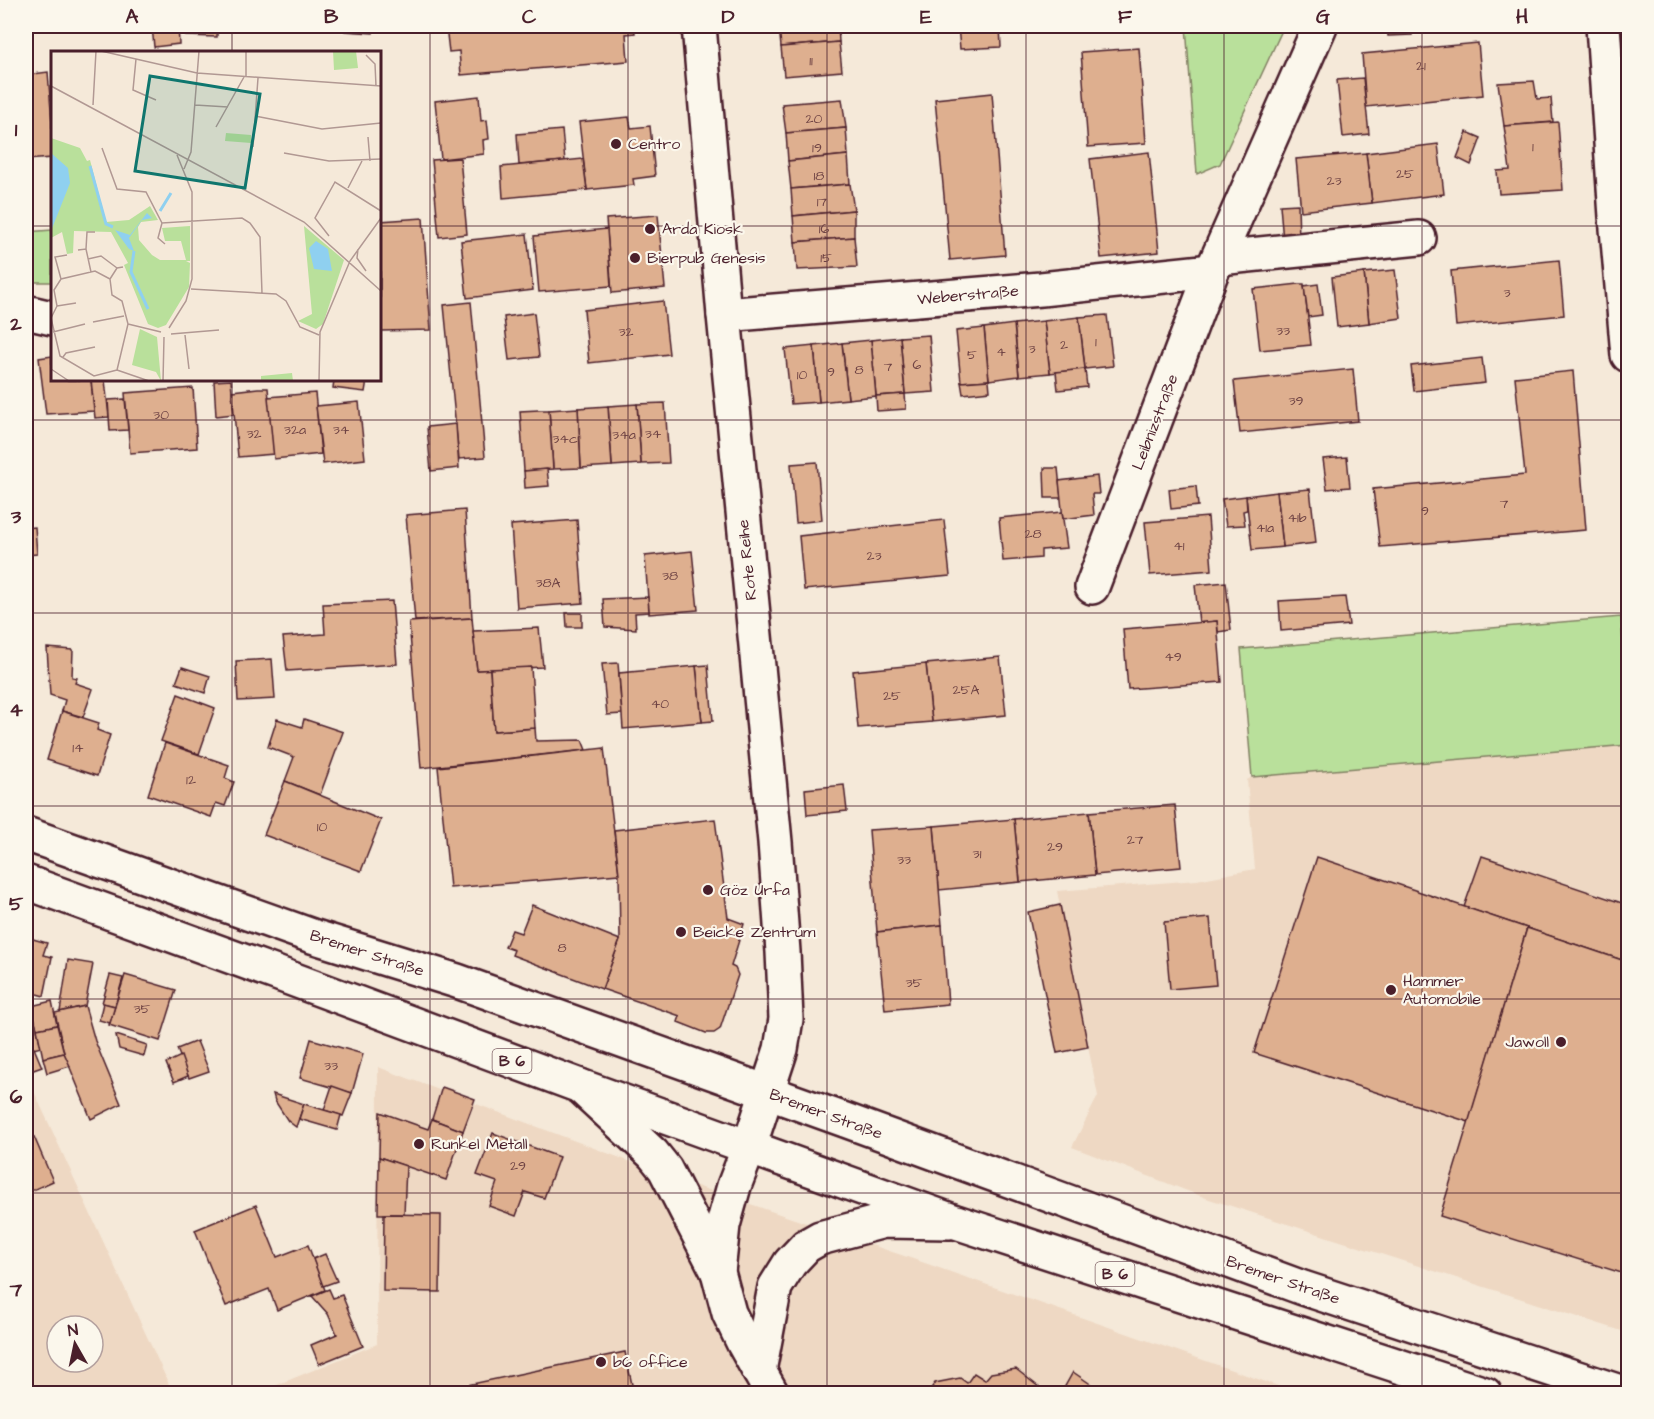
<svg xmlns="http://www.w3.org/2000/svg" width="1654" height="1419" font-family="'Architects Daughter',sans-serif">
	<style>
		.built { fill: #eed8c3; fill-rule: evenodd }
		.green { fill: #b9e09b; stroke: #828063; stroke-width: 1.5 }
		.building { fill: #deaf8f; stroke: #4a1f2b; stroke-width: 1.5 }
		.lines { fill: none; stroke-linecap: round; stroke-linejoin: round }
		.minor-casing { stroke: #4a1f2b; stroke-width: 38 }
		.tertiary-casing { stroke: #4a1f2b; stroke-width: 38 }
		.primary-casing { stroke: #4a1f2b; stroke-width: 38 }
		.minor { stroke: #fbf7ec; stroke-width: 33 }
		.tertiary { stroke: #fbf7ec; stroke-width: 33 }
		.primary { stroke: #fbf7ec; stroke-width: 33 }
		.grid { fill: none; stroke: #4a1f2b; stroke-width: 1.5; stroke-opacity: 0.55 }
		.poi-dot { fill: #4a1f2b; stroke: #fbf7ec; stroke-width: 2 }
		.labels { text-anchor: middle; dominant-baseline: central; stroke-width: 4.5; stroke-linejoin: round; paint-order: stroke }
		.number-label { font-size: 14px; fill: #6f4344 }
		.shield { fill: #fbf7ec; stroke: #7f6065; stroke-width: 1.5 }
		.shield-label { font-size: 15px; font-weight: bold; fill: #4a1f2b }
		.poi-label { font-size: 16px; fill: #4a1f2b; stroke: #fbf7ec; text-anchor: start }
		.street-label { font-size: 16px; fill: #4a1f2b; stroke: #fbf7ec }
		.inset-river { fill: none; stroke: #8fd0f0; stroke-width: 3 }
		.inset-road { fill: none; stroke: #b19893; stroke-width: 1.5 }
		.view { fill: #0f766e; fill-opacity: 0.15; stroke: #0f766e; stroke-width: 3 }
		.inset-edge { fill: none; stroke: #4a1f2b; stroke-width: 3 }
		.neatline { fill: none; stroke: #4a1f2b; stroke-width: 2 }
		.grid-label { font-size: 20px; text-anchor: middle; font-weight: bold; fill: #4a1f2b }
	</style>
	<rect width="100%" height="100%" fill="#f5e9d9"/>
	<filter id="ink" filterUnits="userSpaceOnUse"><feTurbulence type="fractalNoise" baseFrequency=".0167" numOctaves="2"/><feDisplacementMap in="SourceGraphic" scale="12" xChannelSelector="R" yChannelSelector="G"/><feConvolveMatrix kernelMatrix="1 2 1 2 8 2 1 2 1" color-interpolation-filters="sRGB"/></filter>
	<g filter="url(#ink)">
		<g class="built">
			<path d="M1628 745V1333L1206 1198 1072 1147 1098 1096 1057 891 1197 880 1255 869 1247 780 1252 777Z"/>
			<path d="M378 1067 682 1181 919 1261 1298 1393 255 1394 377 1344Z"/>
			<path d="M26 1074 173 1393H26ZM57 1326H93V1362H57Z"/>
		</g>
		<g class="green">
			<path d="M1186 26H1284L1220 164 1197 174Z"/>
			<path d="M52 230V282H29L26 280V232Z"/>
			<path d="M1621 617 1628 706V745L1252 777 1241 649Z"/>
		</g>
		<g class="building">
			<path d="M152 26H178L179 44 154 47Z"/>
			<path d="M186 26H217V37L186 36Z"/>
			<path d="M346 26H373V33L345 31Z"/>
			<path d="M446 26H634L635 33 626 34 628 61 461 75 459 51 449 52Z"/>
			<path d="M779 26H838L839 42 781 47Z"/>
			<path d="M958 26H1000L1001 47 960 49Z"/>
			<path d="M1387 26H1411L1412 35 1388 36Z"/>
			<path d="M839 42 842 71 784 76 781 47Z"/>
			<path d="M1478 43 1483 95 1366 107 1362 54Z"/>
			<path d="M1139 48 1146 143 1088 147 1081 52Z"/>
			<path d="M48 72 52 123V158L26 160V75Z"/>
			<path d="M1363 78 1369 134 1343 137 1337 80Z"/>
			<path d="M1534 81 1537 99 1551 98 1553 122 1504 126 1498 83Z"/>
			<path d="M992 93 1005 255 950 260 935 99Z"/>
			<path d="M479 96 481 121 487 120 489 139 483 140 484 154 441 159 435 101Z"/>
			<path d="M842 99 846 128 786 133 782 104Z"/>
			<path d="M629 117 631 128 650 126 655 176 633 179 634 185 587 190 579 122Z"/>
			<path d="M1558 122 1563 190 1499 194 1497 171 1510 170 1504 126Z"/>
			<path d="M846 128 848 155 788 161 786 133Z"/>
			<path d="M562 130 565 161 519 165 517 134Z"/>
			<path d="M1467 132 1481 138 1471 165 1457 158Z"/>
			<path d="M1438 144 1444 194 1372 203 1366 153Z"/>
			<path d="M1149 152 1159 252 1101 258 1090 159Z"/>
			<path d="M1366 153 1372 203 1301 211 1296 159Z"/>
			<path d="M848 155 850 184 791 189 788 161Z"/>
			<path d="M460 158 467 234 439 237 432 160Z"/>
			<path d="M583 159 587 190 503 198 501 167Z"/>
			<path d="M850 184 854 210 793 216 791 189Z"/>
			<path d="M1298 204 1299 241H1283L1280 205Z"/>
			<path d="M854 210V237L795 242 793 216Z"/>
			<path d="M658 215 665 288 612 293 606 219Z"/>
			<path d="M423 218 431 330 380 331V221Z"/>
			<path d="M607 229 611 286 539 292 534 236Z"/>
			<path d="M527 234 533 290 467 298 461 241Z"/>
			<path d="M854 237 857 267 797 270 795 242Z"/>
			<path d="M1559 260 1564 315 1456 326 1451 271Z"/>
			<path d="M1395 270 1401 318 1369 323 1364 273Z"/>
			<path d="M1364 273 1369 323 1337 327 1332 277Z"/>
			<path d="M1299 284H1304L1311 345 1260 350 1253 289Z"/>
			<path d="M1318 284 1322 315 1308 317 1304 286Z"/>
			<path d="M663 301 669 354 589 363 584 310Z"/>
			<path d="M471 302 485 457 459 459 444 305Z"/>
			<path d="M534 313 539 357 509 360 504 317Z"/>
			<path d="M1107 315 1113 366 1085 369 1079 317Z"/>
			<path d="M1079 317 1085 369 1050 373 1044 321Z"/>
			<path d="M1044 321 1050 373 1019 376 1014 324Z"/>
			<path d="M1014 324 1019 376 989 380 984 328Z"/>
			<path d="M984 328 989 380 961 382 956 331Z"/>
			<path d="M929 335 934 392 905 394 900 337Z"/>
			<path d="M900 337 905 394 876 396 871 340Z"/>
			<path d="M871 340 876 396 848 399 842 343Z"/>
			<path d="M842 343 848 399 819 402 814 346Z"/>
			<path d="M814 346 819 402 791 404 785 349Z"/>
			<path d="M52 356V380H91L94 411 46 414 39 358Z"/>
			<path d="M1482 358 1485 383 1414 391 1411 366Z"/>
			<path d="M1085 369 1087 387 1058 390 1056 372Z"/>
			<path d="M1353 369 1358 421 1240 433 1234 381Z"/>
			<path d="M1573 371 1586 530 1380 547 1373 489 1525 475 1515 377Z"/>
			<path d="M91 380H105L109 417 95 418Z"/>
			<path d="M231 380 234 414 216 416 214 381Z"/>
			<path d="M334 380H367L365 392 333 388Z"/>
			<path d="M989 380 990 391 963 394 961 382Z"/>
			<path d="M193 388 197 448 130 453 125 393Z"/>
			<path d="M258 388H268L274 454 238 457 232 391Z"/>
			<path d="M315 393 321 454 274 459 268 397Z"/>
			<path d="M905 394 906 409 877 411 876 396Z"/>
			<path d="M125 399 128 430 110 431 108 400Z"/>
			<path d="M359 402 365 459 323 464 316 406Z"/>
			<path d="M665 403 669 463 641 464 637 404Z"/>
			<path d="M637 404 641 464 612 466 608 406Z"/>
			<path d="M608 406 612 466 581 468 578 408Z"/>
			<path d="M578 408 581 468 553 469 549 410Z"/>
			<path d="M539 410H549L553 469 524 471 520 411Z"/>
			<path d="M456 424 459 468 431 471 427 427Z"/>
			<path d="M1347 457 1350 487 1327 489 1323 459Z"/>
			<path d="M817 462 822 520 796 523 791 464Z"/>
			<path d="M1044 468H1058L1061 498H1045Z"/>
			<path d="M547 469 549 486 525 488 524 471Z"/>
			<path d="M1097 476 1099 494H1092L1094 515 1063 519 1059 481Z"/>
			<path d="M1196 486 1198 506 1171 509 1169 489Z"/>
			<path d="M1310 489 1316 543 1283 547 1277 492Z"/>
			<path d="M1277 492 1283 547 1252 550 1246 496Z"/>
			<path d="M1246 496 1247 510 1243 511 1245 525 1226 526 1222 499Z"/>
			<path d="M465 510 472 618 415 621 406 515Z"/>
			<path d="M1062 512 1067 548 1041 550V558L1003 561 999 518Z"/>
			<path d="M1208 517 1212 570 1150 575 1145 522Z"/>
			<path d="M577 520 583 603 517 608 511 525Z"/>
			<path d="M944 520 950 576 804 590 799 536Z"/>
			<path d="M35 527 37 554 26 555V528Z"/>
			<path d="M692 551 698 610 649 614 645 556Z"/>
			<path d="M1226 582 1231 630 1218 632 1217 621 1199 623 1195 585Z"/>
			<path d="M648 597 649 612 635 613 636 629 605 627 603 599Z"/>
			<path d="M1345 597 1349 625 1281 631 1279 601Z"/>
			<path d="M392 601 397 664 287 671 283 637 325 634 323 604Z"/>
			<path d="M26 613H27L31 646 26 647Z"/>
			<path d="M566 613H582V627H567Z"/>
			<path d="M472 618 477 670 490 669 494 731 535 728 536 741 582 740 586 750 421 768 409 622Z"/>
			<path d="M1217 621 1222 682 1128 689 1123 629Z"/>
			<path d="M539 628 543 667 477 670 473 631Z"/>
			<path d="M47 648 73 650 72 677 77 678 75 683 93 689 83 717 62 711 65 700 50 695Z"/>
			<path d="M1000 657 1006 715 932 722 926 664Z"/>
			<path d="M272 659 275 699 238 701 236 661Z"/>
			<path d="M618 663 622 714 607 715 602 664Z"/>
			<path d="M926 664 932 722 858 728 853 671Z"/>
			<path d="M708 665 713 721 702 722 696 666Z"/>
			<path d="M696 666 702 722 623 729 619 673Z"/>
			<path d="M182 667 210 676 205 693 176 683Z"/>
			<path d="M531 667 535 728 494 731 490 669Z"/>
			<path d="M178 694 215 708 199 754 161 741Z"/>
			<path d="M62 711 99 723 97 730 110 735 97 776 47 760Z"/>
			<path d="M277 719 302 727 304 719 343 732 320 795 285 781 294 757 268 747Z"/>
			<path d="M165 743 229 765 225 778 234 782 225 806 216 803 211 817 148 795Z"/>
			<path d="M604 748 619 874 450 888 438 767Z"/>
			<path d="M285 781 381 820 361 871 264 835Z"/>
			<path d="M844 785 847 811 807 815 805 789Z"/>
			<path d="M1175 805 1181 867 1095 875 1089 812Z"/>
			<path d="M1089 812 1095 875 1020 882 1014 819Z"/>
			<path d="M715 819 728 918 744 924 731 966 735 968 738 975 720 1029 714 1033H706L678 1022 680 1016 602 989 620 940 619 874 614 830Z"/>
			<path d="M1014 819 1020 882 939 890 934 826Z"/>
			<path d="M934 826 942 925 877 932 869 830Z"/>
			<path d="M1482 856 1628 905V952L1625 961 1464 907Z"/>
			<path d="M1317 857 1527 928 1469 1122 1254 1053Z"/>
			<path d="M532 905 620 940 602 989 512 955 514 950 505 947 512 930 521 933Z"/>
			<path d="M1060 905 1088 1047 1057 1053 1028 912Z"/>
			<path d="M1210 918 1216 985 1170 989 1164 922Z"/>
			<path d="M942 925 948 1004 885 1010 877 932Z"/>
			<path d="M1527 928 1628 962V1275L1440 1216Z"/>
			<path d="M26 937 47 943 43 955 52 957 44 996 26 991Z"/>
			<path d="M68 960 93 964 85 1006 60 1012Z"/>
			<path d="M110 975 123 978 115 1006 102 1003Z"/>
			<path d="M125 975 176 990 160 1041 109 1025Z"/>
			<path d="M52 1001 57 1025 37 1029 31 1006Z"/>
			<path d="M103 1003 115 1006 110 1023 99 1020Z"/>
			<path d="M85 1006 95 1041 121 1104 91 1119 64 1053 55 1013Z"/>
			<path d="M33 1012 41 1047 26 1051V1015Z"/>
			<path d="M57 1025 64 1053 43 1058 37 1029Z"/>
			<path d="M116 1035 147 1045 144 1056 119 1049Z"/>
			<path d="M311 1039 363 1054 352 1093 300 1078Z"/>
			<path d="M197 1041 209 1071 189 1078 177 1049Z"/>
			<path d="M34 1048 42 1067 28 1072 26 1067V1051Z"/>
			<path d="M64 1053 70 1066 47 1073 43 1058Z"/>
			<path d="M181 1056 188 1076 174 1082 166 1063Z"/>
			<path d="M332 1086 352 1093 343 1116 324 1110Z"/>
			<path d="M442 1087 475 1099 463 1131 432 1119Z"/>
			<path d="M273 1094 304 1104 296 1127 288 1121 275 1101Z"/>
			<path d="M304 1104 341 1115 337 1130 299 1119Z"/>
			<path d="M380 1112 428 1129 432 1119 463 1131 446 1180 379 1157Z"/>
			<path d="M26 1118 53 1181 26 1193Z"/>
			<path d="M493 1133 559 1157 544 1198 525 1192 516 1216 489 1206 497 1182 477 1175Z"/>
			<path d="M379 1157 406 1166 404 1214H378Z"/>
			<path d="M256 1205 277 1257 308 1245 325 1290 277 1310 269 1289 226 1306 195 1230Z"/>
			<path d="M384 1214 441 1215 440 1292 383 1291Z"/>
			<path d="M325 1254 337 1281 323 1286 313 1259Z"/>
			<path d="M329 1289 333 1298 342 1295 363 1346 319 1364 311 1345 337 1334 328 1314 312 1296Z"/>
			<path d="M625 1352 634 1394H425L524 1373Z"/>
			<path d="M1016 1369 1044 1391 1064 1388 1073 1372 1105 1394H927L935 1383 960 1378 967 1383 974 1373 985 1380 991 1373Z"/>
		</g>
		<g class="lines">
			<defs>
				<g id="minor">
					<path d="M1603 26 1616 217 1628 355"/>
					<path d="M1219 258 1419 238"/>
					<path d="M26 312 52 318"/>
					<path d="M724 315 1041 289 1212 271"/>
					<path d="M1092 587 1212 271 1320 26"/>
				</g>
				<g id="tertiary">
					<path d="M699 26 724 315 775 842 783 952 786 1019 781 1049 749 1147 734 1186 723 1225 718 1272 729 1313 744 1344 772 1394"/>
					<path d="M580 1086 653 1154 665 1169 718 1272"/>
					<path d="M759 1371 775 1287 790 1263 806 1246 820 1238 884 1221 950 1222"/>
				</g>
				<g id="primary">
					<path d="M26 834 312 936 457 981 845 1120 1303 1288 1626 1394"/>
					<path d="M26 882 276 973 580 1086 956 1222 1485 1394"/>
				</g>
			</defs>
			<use href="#minor" class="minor-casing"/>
			<use href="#tertiary" class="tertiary-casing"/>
			<use href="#primary" class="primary-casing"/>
			<use href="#minor" class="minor"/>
			<use href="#tertiary" class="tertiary"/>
			<use href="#primary" class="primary"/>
		</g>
	</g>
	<path class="grid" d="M232 26V52M430 26V1394M628 26V1394M827 26V1394M1026 26V1394M1224 26V1394M1422 26V1394M26 226H52M380 226H1628M232 380V1394M26 420H1628M26 613H1628M26 806H1628M26 999H1628M26 1193H1628"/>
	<g class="poi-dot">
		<circle cx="616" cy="144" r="6"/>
		<circle cx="650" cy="229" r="6"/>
		<circle cx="635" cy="258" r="6"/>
		<circle cx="708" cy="890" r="6"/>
		<circle cx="681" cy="932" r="6"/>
		<circle cx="1391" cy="990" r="6"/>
		<circle cx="1561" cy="1042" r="6"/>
		<circle cx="419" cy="1144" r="6"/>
		<circle cx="601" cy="1362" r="6"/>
	</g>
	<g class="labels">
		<g class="number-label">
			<text x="811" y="61">11</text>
			<text x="1421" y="66">21</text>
			<text x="814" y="119">20</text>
			<text x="1533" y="147">1</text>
			<text x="817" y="148">19</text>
			<text x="1405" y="174">25</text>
			<text x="819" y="176">18</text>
			<text x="1334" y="181">23</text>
			<text x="822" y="202">17</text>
			<text x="824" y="229">16</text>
			<text x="826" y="258">15</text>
			<text x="1507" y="293">3</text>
			<text x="1283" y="331">33</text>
			<text x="626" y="332">32</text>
			<text x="1096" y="342">1</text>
			<text x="1064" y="345">2</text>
			<text x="1032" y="349">3</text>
			<text x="1001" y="352">4</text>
			<text x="972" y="355">5</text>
			<text x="917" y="365">6</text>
			<text x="888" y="367">7</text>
			<text x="859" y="370">8</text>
			<text x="831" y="372">9</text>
			<text x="802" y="375">10</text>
			<text x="1296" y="401">39</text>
			<text x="161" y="415">30</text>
			<text x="295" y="430">32a</text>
			<text x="341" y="430">34</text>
			<text x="254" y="434">32</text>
			<text x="653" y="434">34</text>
			<text x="624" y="435">34a</text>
			<text x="565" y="439">34c</text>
			<text x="1504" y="504">7</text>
			<text x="1425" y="511">9</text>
			<text x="1297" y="518">41b</text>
			<text x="1265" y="528">41a</text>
			<text x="1033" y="534">28</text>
			<text x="1179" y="546">41</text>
			<text x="874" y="556">23</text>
			<text x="670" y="576">38</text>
			<text x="548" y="583">38A</text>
			<text x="1173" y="657">49</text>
			<text x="966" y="690">25A</text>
			<text x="892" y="696">25</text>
			<text x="660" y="704">40</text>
			<text x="78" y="748">14</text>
			<text x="191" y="780">12</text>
			<text x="322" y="827">10</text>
			<text x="1135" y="840">27</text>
			<text x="1055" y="847">29</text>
			<text x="977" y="854">31</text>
			<text x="904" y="860">33</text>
			<text x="562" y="948">8</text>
			<text x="914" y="983">35</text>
			<text x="142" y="1009">35</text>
			<text x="331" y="1066">33</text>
			<text x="518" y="1166">29</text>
		</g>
		<g class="shield">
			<rect x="492.5" y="1049" width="39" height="24" rx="4.5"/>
			<rect x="1095.5" y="1262" width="39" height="24" rx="4.5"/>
		</g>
		<g class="shield-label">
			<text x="512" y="1061">B 6</text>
			<text x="1115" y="1274">B 6</text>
		</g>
		<g class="poi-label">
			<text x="628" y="144">Centro</text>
			<text x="662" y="229">Arda Kiosk</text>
			<text x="647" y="258">Bierpub Genesis</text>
			<text x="720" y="890">Göz Urfa</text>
			<text x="693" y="932">Beicke Zentrum</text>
			<text x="1403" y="981">Hammer<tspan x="1403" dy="18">Automobile</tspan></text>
			<text x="1549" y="1042" text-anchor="end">Jawoll</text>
			<text x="431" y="1144">Runkel Metall</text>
			<text x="613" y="1362">b6 office</text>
		</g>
		<g class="street-label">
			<text transform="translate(968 295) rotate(-5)">Weberstraße</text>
			<text transform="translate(1155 422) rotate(-69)">Leibnizstraße</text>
			<text transform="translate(747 560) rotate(-96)">Rote Reihe</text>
			<text transform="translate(367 953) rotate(18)">Bremer Straße</text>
			<text transform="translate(826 1114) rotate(20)">Bremer Straße</text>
			<text transform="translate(1283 1280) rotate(19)">Bremer Straße</text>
		</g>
	</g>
	<g transform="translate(51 51)">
		<rect width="330" height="330" fill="#f5e9d9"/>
		<path d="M282 0H305L307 17 283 19ZM175 82 200 84V92L174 90ZM0 87 29 97 36 110 39 109 55 171 78 169 99 155 107 169 90 171 87 176 88 189 101 204 109 209H135L130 190H114L111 177 139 175V210H135L139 212 138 236 115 274 107 277 97 273 73 214 77 212 60 181 23 180 22 202 16 203 11 181 0 187ZM253 175 293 209 272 273 265 278 247 270 261 263ZM89 278 106 286 110 330 105 321 81 314ZM241 322 242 330H210V325Z" fill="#b9e09b"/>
		<path d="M0 102 17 117 19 132 0 180ZM96 162 101 167 91 169 78 187 83 200 78 198 64 179 79 184ZM265 190 277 198 281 220 263 218 258 197Z" fill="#8fd0f0"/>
		<path class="inset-river" d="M39 115 55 173 62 176M109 160 120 142M83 200 80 221 97 258"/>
		<path class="inset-road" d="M50 0 146 22 330 35M315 4 324 13 325 35M85 8 82 39 105 49M195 26V0M0 35 253 171 330 240M42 54 45 0M144 54 177 56M204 65 271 78 330 72M165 76 193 26M317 86 319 110M202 96 207 27M51 97 66 138 95 141 111 172 191 167 199 172 209 186 211 242M233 102 278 110 330 108M133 118 140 101 148 0M297 137 311 110M111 172 107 187 114 193M278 185 264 167 284 131 330 160M35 198 36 181H44M307 198 306 207 315 220M27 199 35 198 40 221M37 208 50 205 66 217M10 228 4 206 16 204M59 228 44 220 10 228 3 239 6 255 0 267 9 305 43 325 66 319M59 228 61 244 71 250 77 273M59 228 66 217 72 216M140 238 225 243 235 250 249 276 268 284M6 255 25 252M42 271 73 265M77 273 110 281M118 277 135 250 141 228V141L126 104M2 281 34 273M120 283 168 279M134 284 138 318M12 306 15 302 44 296M0 318 18 330M66 319 77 273M66 319 98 330M112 330 113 286M268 330 269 281 299 210 330 167"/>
		<path class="view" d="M99 25 209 43 194 137 84 120Z"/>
		<rect width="330" height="330" class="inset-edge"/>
	</g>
	<rect width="1654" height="1419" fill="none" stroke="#fbf7ec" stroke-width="66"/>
	<g transform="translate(75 1344) rotate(351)"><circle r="28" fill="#fbf7ec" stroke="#b4a19f" stroke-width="1.5"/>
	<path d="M0-4.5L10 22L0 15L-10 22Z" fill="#4a1f2b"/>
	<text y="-9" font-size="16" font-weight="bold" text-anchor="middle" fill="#4a1f2b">N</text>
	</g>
	<rect x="33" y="33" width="1588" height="1353" class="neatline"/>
	<g class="grid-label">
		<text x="132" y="23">A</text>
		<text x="331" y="23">B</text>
		<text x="529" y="23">C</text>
		<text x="728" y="23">D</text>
		<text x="926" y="23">E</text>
		<text x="1125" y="23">F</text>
		<text x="1323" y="23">G</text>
		<text x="1522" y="23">H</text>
		<text x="16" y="136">1</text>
		<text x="16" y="330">2</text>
		<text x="16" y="523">3</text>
		<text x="16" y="716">4</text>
		<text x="16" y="910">5</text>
		<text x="16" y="1103">6</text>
		<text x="16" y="1296">7</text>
	</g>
</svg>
